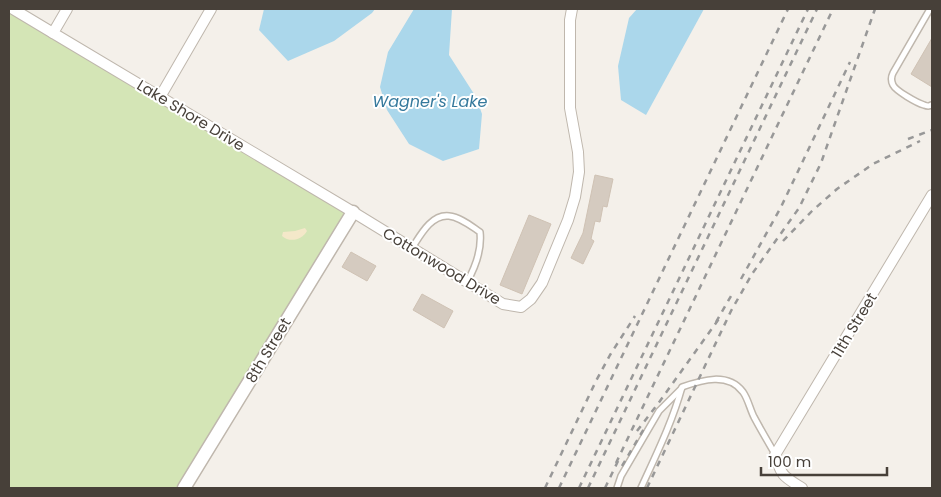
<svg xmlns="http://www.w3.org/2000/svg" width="941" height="497" font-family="Poppins,sans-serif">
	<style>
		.green { fill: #d4e5b6 }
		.sand { fill: #f4e8c9 }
		.water { fill: #abd7eb }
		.building { fill: #d5cbc0; stroke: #cfc2b4 }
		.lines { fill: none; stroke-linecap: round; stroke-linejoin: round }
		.service-casing { stroke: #bfb7ad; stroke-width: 8 }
		.minor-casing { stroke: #bfb7ad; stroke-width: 12 }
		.tertiary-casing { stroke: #bfb7ad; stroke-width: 15 }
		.service { stroke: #fff; stroke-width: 5 }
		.minor { stroke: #fff; stroke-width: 10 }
		.tertiary { stroke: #fff; stroke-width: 12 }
		.rail { stroke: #989898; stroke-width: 2.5; stroke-dasharray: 6 6; stroke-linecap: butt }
		.labels { text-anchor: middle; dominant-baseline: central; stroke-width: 4; stroke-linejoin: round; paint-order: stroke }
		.street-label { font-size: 15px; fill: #474039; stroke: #fff }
		.water-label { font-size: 16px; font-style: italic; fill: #35799c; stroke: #fff }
	</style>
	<rect width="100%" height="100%" fill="#f4f0ea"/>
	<path class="green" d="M9 9 353 212 184 488H9Z"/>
	<path class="sand" d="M305 228 307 231C302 240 290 243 282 236L283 232 295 231Z"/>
	<g class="water">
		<path d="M264 9H375L372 13 334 41 288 61 259 30Z"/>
		<path d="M414 9H452L449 55 476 97 482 114 479 149 443 161 409 144 387 110 380 87 388 52Z"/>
		<path d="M637 9H704L646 115 621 100 618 66 629 18Z"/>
	</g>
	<g class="building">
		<path d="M932 38V87L911 74Z"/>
		<path d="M595 175 613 179 607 207 603 206 600 222 595 221 591 239 594 241 583 264 571 258 583 233Z"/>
		<path d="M529 215 551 224 522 294 500 285Z"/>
		<path d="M351 252 376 266 367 281 342 267Z"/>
		<path d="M422 294 453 311 444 328 413 310Z"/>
	</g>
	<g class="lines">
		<defs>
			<g id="service">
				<path d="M930 9 893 73C891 77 891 81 893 85 896 91 917 103 924 105 929 107 928 106 932 105"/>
				<path d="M412 248C420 236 431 214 449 216 460 217 471 226 480 232 482 250 476 266 467 282"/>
				<path d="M617 488 621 476 659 411 682 388"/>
				<path d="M641 488C656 455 672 423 682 387 702 380 728 372 743 392 748 399 750 409 754 417 761 430 768 442 775 454"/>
			</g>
			<g id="minor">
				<path d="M13 9 53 33"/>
				<path d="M67 9 53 33 353 212 503 304 521 307 531 299 542 283 568 220 575 197 579 172 578 152 570 108V20L572 9"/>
				<path d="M160 97 211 9"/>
				<path d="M802 488C783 476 782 477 775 455L932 195"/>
			</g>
			<path id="tertiary" d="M184 488 353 212"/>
		</defs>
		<use href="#service" class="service-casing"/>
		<use href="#minor" class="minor-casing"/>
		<use href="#tertiary" class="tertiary-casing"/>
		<use href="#service" class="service"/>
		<use href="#minor" class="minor"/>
		<use href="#tertiary" class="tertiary"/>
		<g class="rail">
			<path d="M908 139 932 130"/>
			<path d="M783 241 812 211 837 189 873 164 920 141"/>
			<path d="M741 279 781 207 850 62"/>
			<path d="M716 322 731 296"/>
			<path d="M637 431 660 401 721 316"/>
			<path d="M616 463 833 9"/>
			<path d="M622 466 645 427"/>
			<path d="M545 488 596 381 610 355 635 316"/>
			<path d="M559 488 788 9"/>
			<path d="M579 488 808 9"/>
			<path d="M588 488 817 9"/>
			<path d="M605 488 619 459"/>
			<path d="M647 488 731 311 752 274 799 208 821 163 875 9"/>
		</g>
	</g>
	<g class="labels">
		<g class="street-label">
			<text transform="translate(191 115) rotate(31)">Lake Shore Drive</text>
			<text transform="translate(442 266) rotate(31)">Cottonwood Drive</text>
			<text transform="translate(854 325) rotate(-59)">11th Street</text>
			<text transform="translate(268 350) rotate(-59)">8th Street</text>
		</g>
		<g class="water-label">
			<text x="430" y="101">Wagner's Lake</text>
		</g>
	</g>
	<rect width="941" height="497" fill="none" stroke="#474039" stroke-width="20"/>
	<path d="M761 467v8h126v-8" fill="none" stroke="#474039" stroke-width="2.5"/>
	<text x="768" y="467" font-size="15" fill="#474039" stroke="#ffffff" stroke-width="4" paint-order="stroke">100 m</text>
</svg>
